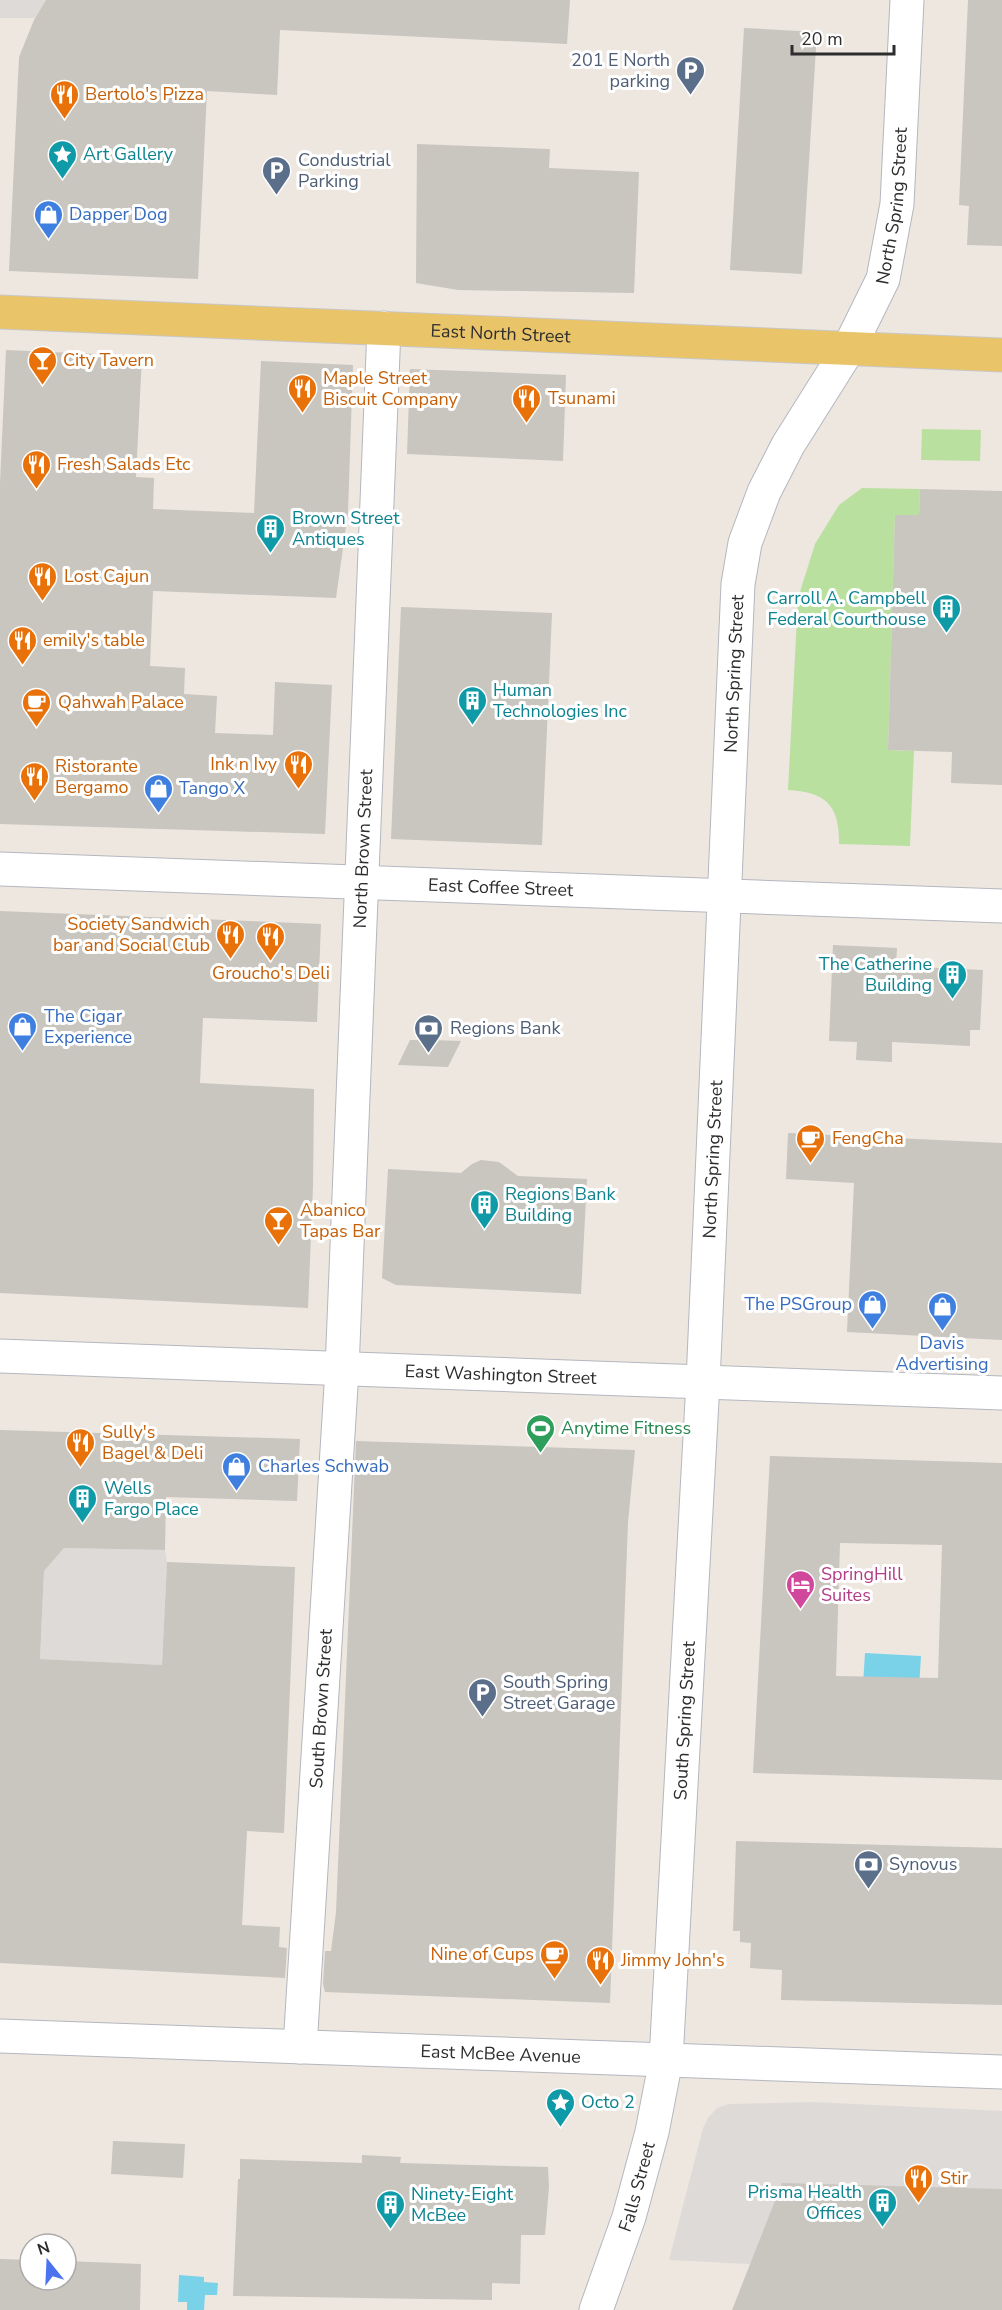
<svg xmlns="http://www.w3.org/2000/svg" width="1002" height="2310" font-family="'Nunito Sans',sans-serif">
	<style>
		.green { fill: #bae0a0 }
		.plaza { fill: #dedad7 }
		.water { fill: #7ad2e9 }
		.building { fill: #c9c5bf; fill-rule: evenodd }
		.lines { fill: none; stroke-linecap: round; stroke-linejoin: round }
		.minor-casing { stroke: #b4b7bf; stroke-width: 35 }
		.major-casing { stroke: #c8c8c8; stroke-width: 35 }
		.minor { stroke: #fff; stroke-width: 33 }
		.major { stroke: #eac469; stroke-width: 33 }
		.labels { text-anchor: middle; dominant-baseline: central; stroke-width: 6; stroke-linejoin: round; paint-order: stroke }
		.service-label { font-size: 18px; fill: #4e5e75; stroke: #fff; text-anchor: start }
		.food-label { font-size: 18px; fill: #c56008; stroke: #fff; text-anchor: start }
		.culture-label { font-size: 18px; fill: #0d838f; stroke: #fff; text-anchor: start }
		.street-label { font-size: 18px; fill: #2d2d2d; stroke: #fff }
		.shop-label { font-size: 18px; fill: #366cbe; stroke: #fff; text-anchor: start }
		.leisure-label { font-size: 18px; fill: #27864d; stroke: #fff; text-anchor: start }
		.hotel-label { font-size: 18px; fill: #b23c85; stroke: #fff; text-anchor: start }
	</style>
	<rect width="100%" height="100%" fill="#ede7e0"/>
	<g class="green">
		<path d="M922 429 981 430 980 461 921 460Z"/>
		<path d="M862 488 920 489 919 515H895L888 750 914 751 910 846 839 844C840 805 825 792 788 790L798 598 815 544 839 505Z"/>
	</g>
	<g class="plaza">
		<path d="M0 0H46L35 18H0Z"/>
		<path d="M64 1548 165 1550 167 1562 162 1665 40 1659 44 1571Z"/>
		<path d="M813 2102 1002 2111V2189L750 2264 669 2260 703 2128 708 2118 717 2108 729 2104Z"/>
	</g>
	<g class="water">
		<path d="M865 1653 921 1656 919 1688 863 1685Z"/>
		<path d="M179 2275 204 2277V2282L218 2283 217 2295H205L204 2310H187V2302H178Z"/>
	</g>
	<g class="building">
		<path d="M46 0H570L567 44 280 30 277 95 207 91 198 279 9 271 19 57 34 20Z"/>
		<path d="M968 0H1002V246L967 245 969 206 959 205Z"/>
		<path d="M744 28 817 32 802 274 730 270Z"/>
		<path d="M417 144 550 149 549 168 639 172 634 293 458 290 416 283Z"/>
		<path d="M6 350 142 356 136 477 154 478 153 509 254 513 261 361 353 365 348 512 336 598 153 591 150 666 185 668 184 694 217 696 215 733 273 735 275 682 332 685 325 834 0 824V483Z"/>
		<path d="M410 369 566 375 563 461 407 454Z"/>
		<path d="M920 489 1002 491V785L951 783 952 752 888 750 895 515H919Z"/>
		<path d="M401 607 552 613 542 845 391 839Z"/>
		<path d="M0 911 321 924 317 1022 203 1018 200 1083 314 1089 313 1186 308 1308 0 1293Z"/>
		<path d="M833 945 897 948 896 966 983 970 980 1030H970V1046L892 1042V1062L856 1060 857 1042 829 1041Z"/>
		<path d="M410 1040H432L461 1041 448 1067 398 1065Z"/>
		<path d="M788 1133 1002 1143V1340L847 1332 854 1183 786 1179Z"/>
		<path d="M481 1160 499 1162 518 1176 587 1179 581 1294 396 1285 382 1278 388 1169 461 1173 472 1164Z"/>
		<path d="M0 1430 300 1439 297 1501 166 1497 165 1550 64 1548 44 1571 40 1659 162 1665 167 1562 295 1567 284 1833 247 1831 242 1925 280 1927 279 1947 287 1948 285 1978 0 1963Z"/>
		<path d="M356 1441 635 1450 628 1522 610 2003 325 1992 323 1984 325 1951H331L336 1912Z"/>
		<path d="M770 1456 1002 1463V1780L753 1773ZM840 1543 942 1545 938 1678 836 1676Z"/>
		<path d="M736 1841 1002 1848V2005L781 2000 782 1970 750 1968 751 1943 740 1942V1931H733Z"/>
		<path d="M113 2141 185 2144 183 2178 111 2174Z"/>
		<path d="M362 2155 401 2157 400 2163 548 2167 549 2187 545 2235H521L520 2284 492 2283V2300L233 2296 238 2179H240V2159L362 2163Z"/>
		<path d="M782 2183 1002 2189V2310H732Z"/>
		<path d="M0 2259 30 2260V2280H66V2261L141 2264 140 2310H0Z"/>
	</g>
	<g class="lines">
		<defs>
			<g id="minor">
				<path id="s1" d="M0 869 1002 906"/>
				<path id="s2" d="M0 1356 1002 1393"/>
				<path id="s3" d="M0 2036 1002 2072"/>
				<path id="s4" d="M300 2047 342 1370 384 328"/>
				<path id="s5" d="M596 2310 629 2217 652 2132 666 2060 703 1382 738 584 745 543 764 492 788 445 849 348 883 279 897 204 907 0"/>
			</g>
			<g id="major">
				<path id="s6" d="M0 312 1002 355"/>
			</g>
		</defs>
		<use href="#minor" class="minor-casing"/>
		<use href="#major" class="major-casing"/>
		<use href="#minor" class="minor"/>
		<use href="#major" class="major"/>
	</g>
	<defs>
		<symbol id="parking-pin" viewBox="-11 -11 22 30"><path d="M0 17L-7.5 6A9.5 9.5 0 1 1 7.5 6Z" fill="#5c6f8a" stroke="#fff"/><path d="M-3.5-5.5H1a3.5 3.5 0 0 1 0 7H-1V5.5H-3.5ZM-1-3.4V-.6H.8a1.4 1.4 0 0 0 0-2.8Z" fill="#fff"/></symbol>
		<symbol id="restaurant-pin" viewBox="-11 -11 22 30"><path d="M0 17L-7.5 6A9.5 9.5 0 1 1 7.5 6Z" fill="#e8710a" stroke="#fff"/><path d="M-5-6h1v4h1v-4h1v4h1v-4h1v5L-1.5 .5V6h-2V.5L-5-1ZM5-6V6H3V1.5H1.5Q1.5-4 5-6Z" fill="#fff"/></symbol>
		<symbol id="sight-pin" viewBox="-11 -11 22 30"><path d="M0 17L-7.5 6A9.5 9.5 0 1 1 7.5 6Z" fill="#0f9aa8" stroke="#fff"/><path d="M0-6L1.8-2.2L6-1.7L2.9 1.2L3.7 5.4L0 3.3L-3.7 5.4L-2.9 1.2L-6-1.7L-1.8-2.2Z" fill="#fff"/></symbol>
		<symbol id="shop-pin" viewBox="-11 -11 22 30"><path d="M0 17L-7.5 6A9.5 9.5 0 1 1 7.5 6Z" fill="#3f7fe0" stroke="#fff"/><path d="M-5-2.5h2.3a2.7 3.5 0 0 1 5.4 0H5L5.5 6h-11ZM-1.5-2.5h3a1.5 2.3 0 0 0-3 0Z" fill="#fff"/></symbol>
		<symbol id="bar-pin" viewBox="-11 -11 22 30"><path d="M0 17L-7.5 6A9.5 9.5 0 1 1 7.5 6Z" fill="#e8710a" stroke="#fff"/><path d="M-6-5H6L.8 .8V4.5H3.5V6h-7V4.5H-.8V.8Z" fill="#fff"/></symbol>
		<symbol id="building-pin" viewBox="-11 -11 22 30"><path d="M0 17L-7.5 6A9.5 9.5 0 1 1 7.5 6Z" fill="#0f9aa8" stroke="#fff"/><path d="M-4-6H4V6H1V3H-1V6H-4ZM-2.5-4.3h1.7v1.8h-1.7ZM.8-4.3h1.7v1.8H.8ZM-2.5-1h1.7V.8h-1.7ZM.8-1h1.7V.8H.8Z" fill="#fff"/></symbol>
		<symbol id="cafe-pin" viewBox="-11 -11 22 30"><path d="M0 17L-7.5 6A9.5 9.5 0 1 1 7.5 6Z" fill="#e8710a" stroke="#fff"/><path d="M-5.5-4.5H6V0H3Q3 3.5 0 3.5H-2.5Q-5.5 3.5-5.5 0ZM3-3.2v2h1.7v-2ZM-6 4.5H4V6H-6Z" fill="#fff"/></symbol>
		<symbol id="bank-pin" viewBox="-11 -11 22 30"><path d="M0 17L-7.5 6A9.5 9.5 0 1 1 7.5 6Z" fill="#5c6f8a" stroke="#fff"/><path d="M-6-4H6V4H-6ZM0-2.3a2.3 2.3 0 1 0 0 4.6a2.3 2.3 0 1 0 0-4.6Z" fill="#fff"/></symbol>
		<symbol id="stadium-pin" viewBox="-11 -11 22 30"><path d="M0 17L-7.5 6A9.5 9.5 0 1 1 7.5 6Z" fill="#2e9e5b" stroke="#fff"/><path d="M0-5a6.5 5 0 1 0 0 10a6.5 5 0 1 0 0-10ZM-3.5-1.8h7v3.6h-7Z" fill="#fff"/></symbol>
		<symbol id="hotel-pin" viewBox="-11 -11 22 30"><path d="M0 17L-7.5 6A9.5 9.5 0 1 1 7.5 6Z" fill="#d1479c" stroke="#fff"/><path d="M-6-4.5h1.5V1H6V5H4.5V3h-9V5H-6ZM-4 0a1.8 1.8 0 1 1 3.6 0ZM.5 0V-2.5h3Q6-2.5 6 0Z" fill="#fff"/></symbol>
	</defs>
	<g fill-rule="evenodd">
		<use href="#parking-pin" x="674" y="54" width="33" height="45"/>
		<use href="#restaurant-pin" x="48" y="78" width="33" height="45"/>
		<use href="#sight-pin" x="46" y="138" width="33" height="45"/>
		<use href="#parking-pin" x="260" y="154" width="33" height="45"/>
		<use href="#shop-pin" x="32" y="198" width="33" height="45"/>
		<use href="#bar-pin" x="26" y="344" width="33" height="45"/>
		<use href="#restaurant-pin" x="286" y="372" width="33" height="45"/>
		<use href="#restaurant-pin" x="510" y="382" width="33" height="45"/>
		<use href="#restaurant-pin" x="20" y="448" width="33" height="45"/>
		<use href="#building-pin" x="254" y="512" width="33" height="45"/>
		<use href="#restaurant-pin" x="26" y="560" width="33" height="45"/>
		<use href="#building-pin" x="930" y="592" width="33" height="45"/>
		<use href="#restaurant-pin" x="6" y="624" width="33" height="45"/>
		<use href="#building-pin" x="456" y="684" width="33" height="45"/>
		<use href="#cafe-pin" x="20" y="686" width="33" height="45"/>
		<use href="#restaurant-pin" x="282" y="748" width="33" height="45"/>
		<use href="#restaurant-pin" x="18" y="760" width="33" height="45"/>
		<use href="#shop-pin" x="142" y="772" width="33" height="45"/>
		<use href="#restaurant-pin" x="214" y="918" width="33" height="45"/>
		<use href="#restaurant-pin" x="254" y="920" width="33" height="45"/>
		<use href="#building-pin" x="936" y="958" width="33" height="45"/>
		<use href="#shop-pin" x="6" y="1010" width="33" height="45"/>
		<use href="#bank-pin" x="412" y="1012" width="33" height="45"/>
		<use href="#cafe-pin" x="794" y="1122" width="33" height="45"/>
		<use href="#building-pin" x="468" y="1188" width="33" height="45"/>
		<use href="#bar-pin" x="262" y="1204" width="33" height="45"/>
		<use href="#shop-pin" x="856" y="1288" width="33" height="45"/>
		<use href="#shop-pin" x="926" y="1290" width="33" height="45"/>
		<use href="#stadium-pin" x="524" y="1412" width="33" height="45"/>
		<use href="#restaurant-pin" x="64" y="1426" width="33" height="45"/>
		<use href="#shop-pin" x="220" y="1450" width="33" height="45"/>
		<use href="#building-pin" x="66" y="1482" width="33" height="45"/>
		<use href="#hotel-pin" x="784" y="1568" width="33" height="45"/>
		<use href="#parking-pin" x="466" y="1676" width="33" height="45"/>
		<use href="#bank-pin" x="852" y="1848" width="33" height="45"/>
		<use href="#cafe-pin" x="538" y="1938" width="33" height="45"/>
		<use href="#restaurant-pin" x="584" y="1944" width="33" height="45"/>
		<use href="#sight-pin" x="544" y="2086" width="33" height="45"/>
		<use href="#restaurant-pin" x="902" y="2162" width="33" height="45"/>
		<use href="#building-pin" x="866" y="2186" width="33" height="45"/>
		<use href="#building-pin" x="374" y="2188" width="33" height="45"/>
	</g>
	<g class="labels">
		<g class="service-label">
			<text x="670" y="60" text-anchor="end">201 E North<tspan x="670" dy="21">parking</tspan></text>
			<text x="298" y="160">Condustrial<tspan x="298" dy="21">Parking</tspan></text>
			<text x="450" y="1028">Regions Bank</text>
			<text x="503" y="1682">South Spring<tspan x="503" dy="21">Street Garage</tspan></text>
			<text x="889" y="1864">Synovus</text>
		</g>
		<g class="food-label">
			<text x="85" y="94">Bertolo's Pizza</text>
			<text x="63" y="360">City Tavern</text>
			<text x="323" y="378">Maple Street<tspan x="323" dy="21">Biscuit Company</tspan></text>
			<text x="548" y="398">Tsunami</text>
			<text x="57" y="464">Fresh Salads Etc</text>
			<text x="64" y="576">Lost Cajun</text>
			<text x="43" y="640">emily's table</text>
			<text x="58" y="702">Qahwah Palace</text>
			<text x="277" y="764" text-anchor="end">Ink n Ivy</text>
			<text x="55" y="766">Ristorante<tspan x="55" dy="21">Bergamo</tspan></text>
			<text x="210" y="924" text-anchor="end">Society Sandwich<tspan x="210" dy="21">bar and Social Club</tspan></text>
			<text x="271" y="973" text-anchor="middle">Groucho's Deli</text>
			<text x="832" y="1138">FengCha</text>
			<text x="300" y="1210">Abanico<tspan x="300" dy="21">Tapas Bar</tspan></text>
			<text x="102" y="1432">Sully's<tspan x="102" dy="21">Bagel &amp; Deli</tspan></text>
			<text x="534" y="1954" text-anchor="end">Nine of Cups</text>
			<text x="621" y="1960">Jimmy John's</text>
			<text x="940" y="2178">Stir</text>
		</g>
		<g class="culture-label">
			<text x="83" y="154">Art Gallery</text>
			<text x="292" y="518">Brown Street<tspan x="292" dy="21">Antiques</tspan></text>
			<text x="926" y="598" text-anchor="end">Carroll A. Campbell<tspan x="926" dy="21">Federal Courthouse</tspan></text>
			<text x="493" y="690">Human<tspan x="493" dy="21">Technologies Inc</tspan></text>
			<text x="932" y="964" text-anchor="end">The Catherine<tspan x="932" dy="21">Building</tspan></text>
			<text x="505" y="1194">Regions Bank<tspan x="505" dy="21">Building</tspan></text>
			<text x="104" y="1488">Wells<tspan x="104" dy="21">Fargo Place</tspan></text>
			<text x="581" y="2102">Octo 2</text>
			<text x="862" y="2192" text-anchor="end">Prisma Health<tspan x="862" dy="21">Offices</tspan></text>
			<text x="411" y="2194">Ninety-Eight<tspan x="411" dy="21">McBee</tspan></text>
		</g>
		<g class="street-label">
			<text stroke="none"><textPath href="#s5" startOffset="2152">North Spring Street</textPath></text>
			<text stroke="none"><textPath href="#s6" startOffset="501">East North Street</textPath></text>
			<text stroke="none"><textPath href="#s5" startOffset="1648">North Spring Street</textPath></text>
			<text stroke="none"><textPath href="#s4" startOffset="1200">North Brown Street</textPath></text>
			<text stroke="none"><textPath href="#s1" startOffset="501">East Coffee Street</textPath></text>
			<text stroke="none"><textPath href="#s5" startOffset="1162">North Spring Street</textPath></text>
			<text stroke="none"><textPath href="#s2" startOffset="501">East Washington Street</textPath></text>
			<text stroke="none"><textPath href="#s4" startOffset="339">South Brown Street</textPath></text>
			<text stroke="none"><textPath href="#s5" startOffset="600">South Spring Street</textPath></text>
			<text stroke="none"><textPath href="#s3" startOffset="501">East McBee Avenue</textPath></text>
			<text stroke="none"><textPath href="#s5" startOffset="130">Falls Street</textPath></text>
		</g>
		<g class="shop-label">
			<text x="69" y="214">Dapper Dog</text>
			<text x="179" y="788">Tango X</text>
			<text x="44" y="1016">The Cigar<tspan x="44" dy="21">Experience</tspan></text>
			<text x="852" y="1304" text-anchor="end">The PSGroup</text>
			<text x="942" y="1343" text-anchor="middle">Davis<tspan x="942" dy="21">Advertising</tspan></text>
			<text x="258" y="1466">Charles Schwab</text>
		</g>
		<g class="leisure-label">
			<text x="561" y="1428">Anytime Fitness</text>
		</g>
		<g class="hotel-label">
			<text x="821" y="1574">SpringHill<tspan x="821" dy="21">Suites</tspan></text>
		</g>
	</g>
	<g transform="translate(48 2262) rotate(342)"><circle r="28" fill="#ffffff" stroke="#ababab" stroke-width="1.5"/>
	<path d="M0-4.5L10 22L0 15L-10 22Z" fill="#4b73f0"/>
	<text y="-9" font-size="16" font-weight="bold" text-anchor="middle" fill="#2d2d2d">N</text>
	</g>
	<path d="M792 45v9h102v-9" fill="none" stroke="#2d2d2d" stroke-width="3"/>
	<text x="801" y="45" font-size="18" fill="#2d2d2d" stroke="#ffffff" stroke-width="4.5" paint-order="stroke">20 m</text>
</svg>
